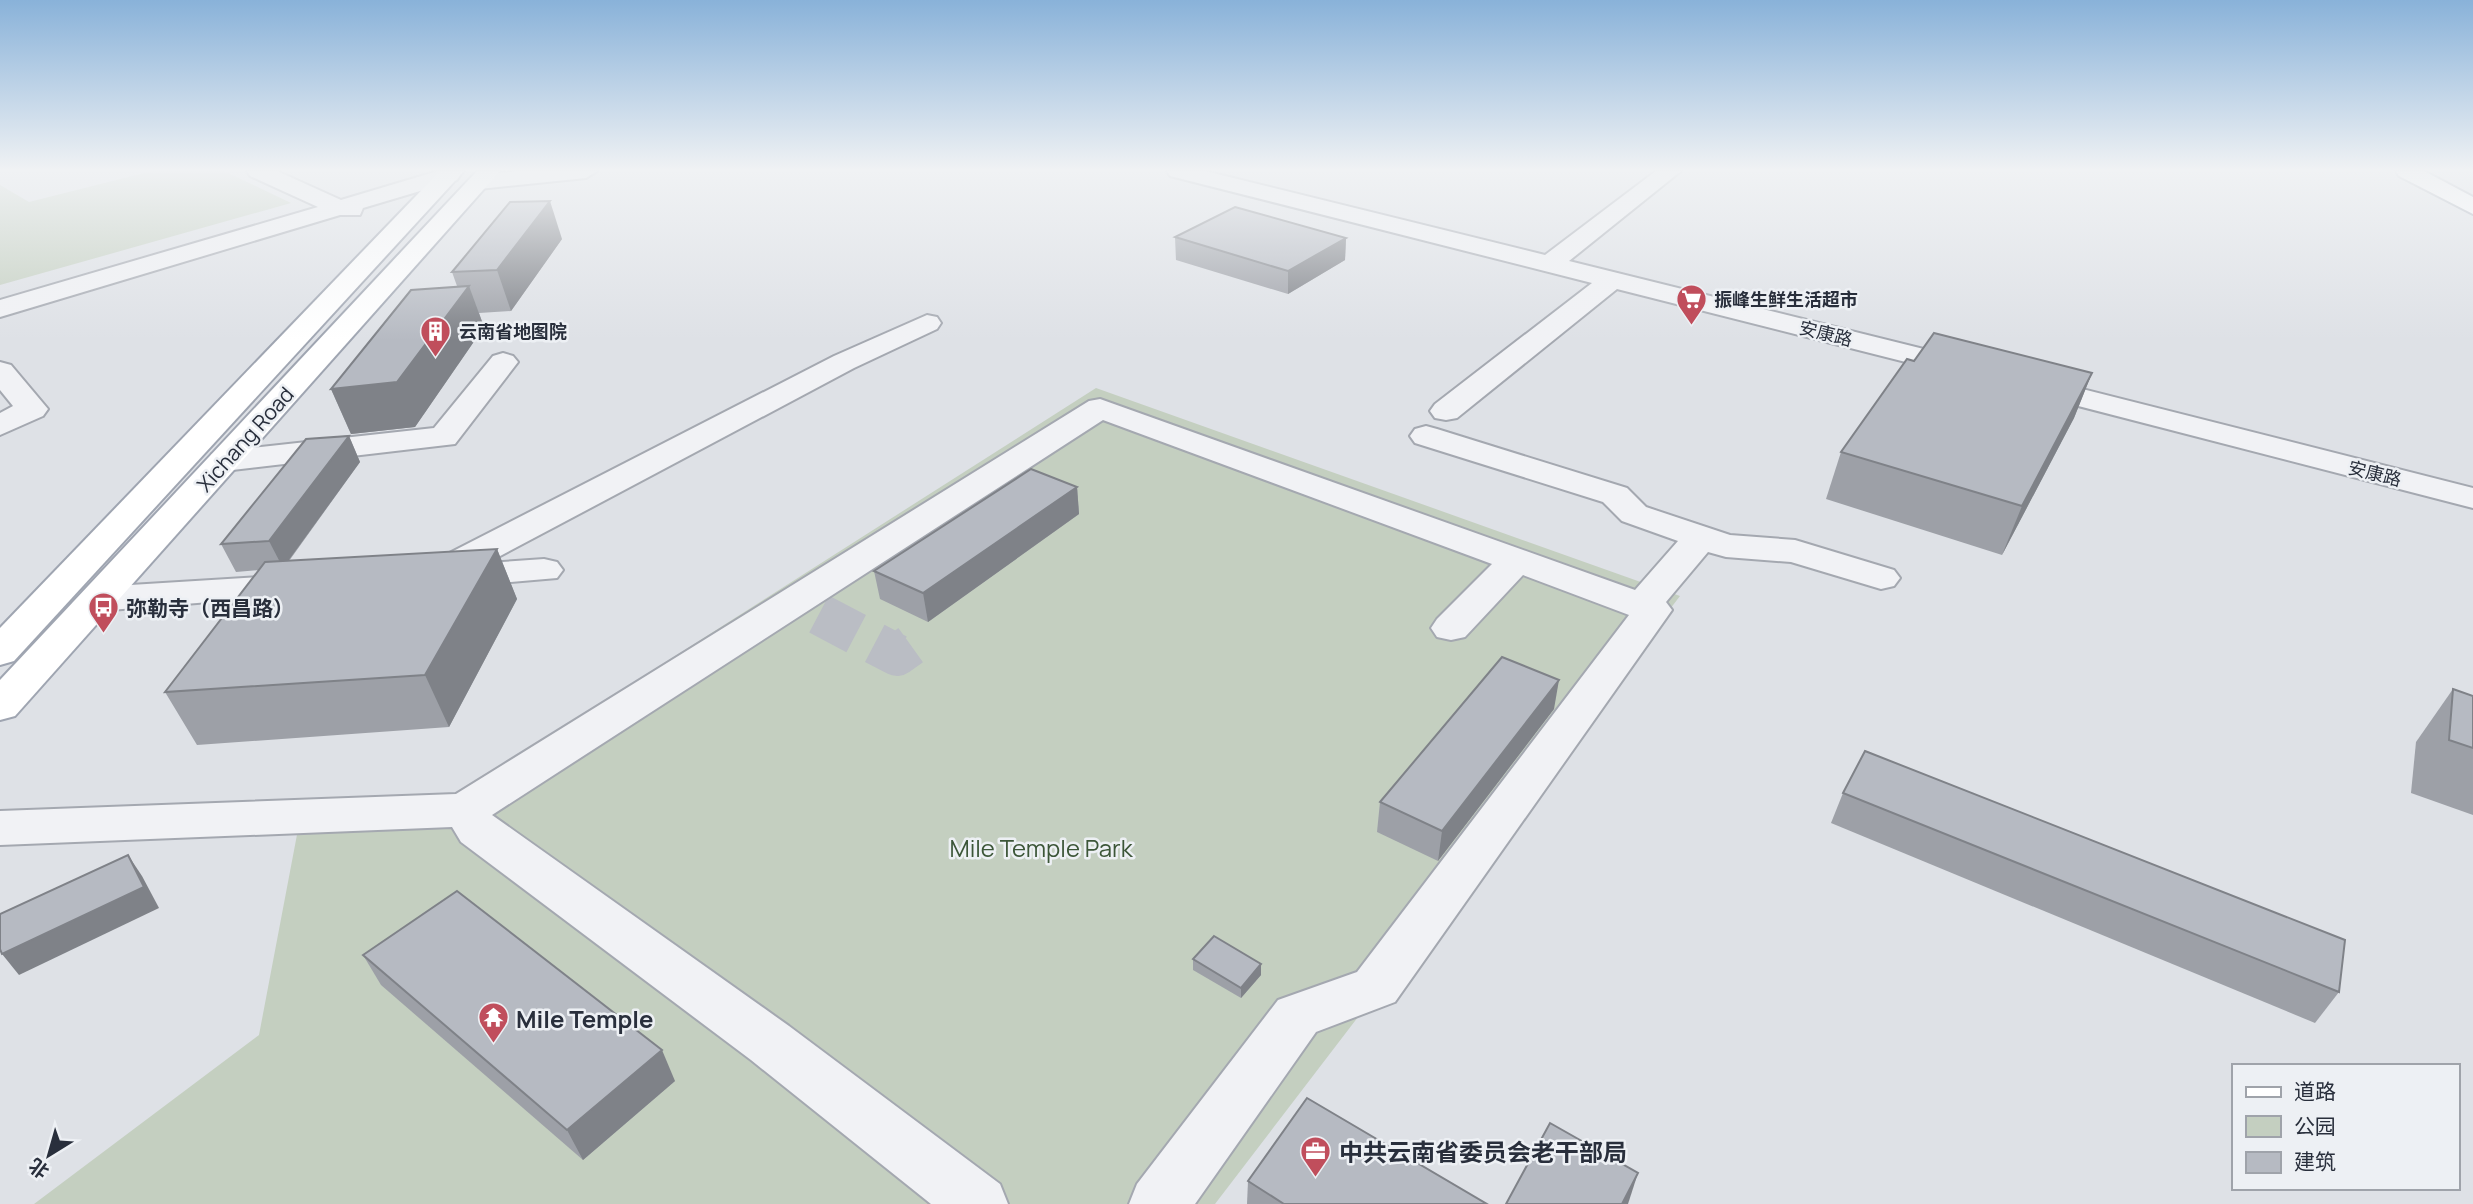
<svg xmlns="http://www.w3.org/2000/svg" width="2473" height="1204" font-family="Manrope,'Noto Sans SC',sans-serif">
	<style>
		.green { fill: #c4cfc0 }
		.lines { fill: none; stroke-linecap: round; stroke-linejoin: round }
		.minor-tunnel { stroke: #babdc4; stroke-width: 42; stroke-dasharray: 42 21; stroke-linecap: butt }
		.minor-casing { stroke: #a4a8b0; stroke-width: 4 }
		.major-casing { stroke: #9fa5b1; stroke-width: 4 }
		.minor { fill: #f1f2f5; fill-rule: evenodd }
		.major { fill: #fff; fill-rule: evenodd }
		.wall { fill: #9da0a7 }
		.shaded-wall { fill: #7f8288 }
		.building { fill: #b6bac2; stroke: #7f8288; stroke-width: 2 }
		.labels { text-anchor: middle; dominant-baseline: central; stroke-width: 5; stroke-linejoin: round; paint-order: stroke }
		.far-poi-label { font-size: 18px; font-weight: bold; fill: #292f3c; stroke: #edf0f4; text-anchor: start }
		.far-street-label { font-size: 18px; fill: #292f3c; stroke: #edf0f4 }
		.street-label { font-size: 21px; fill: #292f3c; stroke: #edf0f4 }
		.poi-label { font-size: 21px; font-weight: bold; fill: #292f3c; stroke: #edf0f4; text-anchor: start }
		.near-park-label { font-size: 24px; fill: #3c5638; stroke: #edf0f4 }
		.near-poi-label { font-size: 24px; font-weight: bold; fill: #292f3c; stroke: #edf0f4; text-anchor: start }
	</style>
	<rect width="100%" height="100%" fill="#dee1e6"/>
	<g class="green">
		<path d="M152 171H224L291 203 0 285V185L29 202Z"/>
		<path d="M1096 388 1680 596 1215 1204H34L259 1035 303 803 435 809Z"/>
	</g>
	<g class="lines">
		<path class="minor-tunnel" d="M819 614 897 655 922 637"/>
		<defs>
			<g id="minor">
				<path d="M247 171H277L341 200 438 171H458L460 175 457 180 363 208 360 215H340L0 317V300L318 207 250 176Z"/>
				<path d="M520 171H597L586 178 479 189 468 182 479 175Z"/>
				<path d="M1167 171H1205L1545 255 1656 171H1681L1569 261 1980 363 1984 369 1980 375 1969 378 1617 289 1457 418 1446 420 1435 418 1430 411 1435 404 1592 283 1170 176Z"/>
				<path d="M927 315 937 317 941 323 937 329 854 368 487 563 544 559 557 562 563 570 557 578 456 587 424 582 418 574 424 566 834 356Z"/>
				<path d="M503 353 513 356 518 362 455 444 224 471 212 468 207 461 212 454 224 451 434 428 493 356Z"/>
				<path d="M0 362 11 365 48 409 43 416 0 435V413L13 406 0 390Z"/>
				<path d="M2031 376 2473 488V508L2020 391 2016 385 2020 379Z"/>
				<path d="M1100 399 1635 590 1678 541 1622 521 1603 502 1415 443 1410 436 1415 429 1426 426 1437 429 1627 488 1646 507 1730 535 1795 540 1894 570 1900 578 1894 586 1881 589 1791 562 1726 557 1708 552 1666 602 1672 610 1395 1002 1316 1032 1195 1204H1129L1137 1184 1278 1000 1357 972 1629 615 1523 575 1465 637 1451 640 1437 637 1431 628 1437 619 1492 564 1103 420 492 815 789 1026 1000 1184 1008 1204H931L751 1060 461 842 452 827 0 845V811L456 794 1089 401Z"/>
				<path d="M294 575 307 578 313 586 307 594 98 611 84 607 79 599 84 591 98 587Z"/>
			</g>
			<g id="major">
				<path d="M440 171H464L14 661 0 665V628Z"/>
				<path d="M477 171H500L15 716 0 720V680Z"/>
				<path d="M2396 171H2424L2473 197V214L2399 176Z"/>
			</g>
		</defs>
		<use href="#minor" class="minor-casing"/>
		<use href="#major" class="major-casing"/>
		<use href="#minor" class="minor"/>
		<use href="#major" class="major"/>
	</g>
	<g class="wall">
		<path d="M1175 237 1346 238 1345 260 1288 294 1176 260Z"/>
		<path d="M562 239 511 311 479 313 484 327 415 427 351 434 331 389 457 286 452 272Z"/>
		<path d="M1914 361 2092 373 2074 418 2002 555 1826 499 1841 452Z"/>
		<path d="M349 436 360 462 289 561 497 549 517 599 449 727 197 745 165 692 259 570 236 572 221 544Z"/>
		<path d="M1077 487 1079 514 928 622 880 599 874 571Z"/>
		<path d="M2453 689 2473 696V815L2411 793 2416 742Z"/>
		<path d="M1554 709 1438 861 1377 832 1380 802Z"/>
		<path d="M1843 793 2339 992 2315 1023 1831 823Z"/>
		<path d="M363 955 675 1081 583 1160 381 985Z"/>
		<path d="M1193 959 1261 975 1241 998 1193 970Z"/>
		<path d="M1248 1181 1487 1204H1247Z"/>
	</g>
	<g class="shaded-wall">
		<path d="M550 201 562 239 511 311 497 270Z"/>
		<path d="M1346 238 1345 260 1288 294V271Z"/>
		<path d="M469 286 484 327 415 427 351 434 331 389Z"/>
		<path d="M2092 373 2074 418 2002 555 2022 506Z"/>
		<path d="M349 436 360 462 283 568 269 541Z"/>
		<path d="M1077 487 1079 514 928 622 923 593Z"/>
		<path d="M497 549 517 599 449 727 425 675Z"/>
		<path d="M1559 680 1554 709 1438 861 1442 831Z"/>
		<path d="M128 855 142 876 159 908 19 975 2 954Z"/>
		<path d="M1261 964V975L1241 998V988Z"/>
		<path d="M662 1050 675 1081 583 1160 567 1130Z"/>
		<path d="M1638 1173 1628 1204H1622Z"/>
	</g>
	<g class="building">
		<path d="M550 201 497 270 452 272 510 202Z"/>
		<path d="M1235 207 1346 238 1288 271 1175 237Z"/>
		<path d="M469 286 397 382 331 389 411 290Z"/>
		<path d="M1934 333 2092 373 2022 506 1841 452 1907 359 1914 361Z"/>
		<path d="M349 436 269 541 221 544 306 439Z"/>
		<path d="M1031 469 1077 487 923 593 874 571Z"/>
		<path d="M497 549 425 675 165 692 265 562Z"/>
		<path d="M1502 657 1559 680 1442 831 1380 802Z"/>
		<path d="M2453 689 2473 696V748L2449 740Z"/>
		<path d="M1865 751 2345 940 2339 992 1843 793Z"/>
		<path d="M128 855 144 887 2 954 0 949V914Z"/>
		<path d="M457 891 662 1050 567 1130 363 955Z"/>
		<path d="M1214 936 1261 964 1241 988 1193 959Z"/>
		<path d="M1307 1098 1487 1204H1284L1248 1181Z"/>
		<path d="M1550 1123 1638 1173 1622 1204H1506Z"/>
	</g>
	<linearGradient id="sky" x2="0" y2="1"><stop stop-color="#89b2d9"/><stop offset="0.5" stop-color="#f0f2f4"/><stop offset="1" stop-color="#f0f2f4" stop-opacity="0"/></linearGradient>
	<rect width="2473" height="340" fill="url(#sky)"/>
	<defs>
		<symbol id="supermarket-pin" viewBox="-11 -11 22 30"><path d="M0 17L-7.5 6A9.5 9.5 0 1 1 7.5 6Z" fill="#c04e5c" stroke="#edf0f4"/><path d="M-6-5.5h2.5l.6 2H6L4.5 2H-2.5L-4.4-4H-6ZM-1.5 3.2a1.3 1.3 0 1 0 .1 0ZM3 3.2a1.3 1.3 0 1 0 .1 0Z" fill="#fff"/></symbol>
		<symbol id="building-pin" viewBox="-11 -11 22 30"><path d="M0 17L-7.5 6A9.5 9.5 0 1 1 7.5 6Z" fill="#c04e5c" stroke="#edf0f4"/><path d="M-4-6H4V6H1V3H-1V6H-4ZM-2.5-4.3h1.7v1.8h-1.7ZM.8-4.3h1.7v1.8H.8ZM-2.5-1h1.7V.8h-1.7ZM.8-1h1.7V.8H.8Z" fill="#fff"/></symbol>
		<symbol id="bus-pin" viewBox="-11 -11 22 30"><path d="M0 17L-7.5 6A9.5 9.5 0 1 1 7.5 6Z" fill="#c04e5c" stroke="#edf0f4"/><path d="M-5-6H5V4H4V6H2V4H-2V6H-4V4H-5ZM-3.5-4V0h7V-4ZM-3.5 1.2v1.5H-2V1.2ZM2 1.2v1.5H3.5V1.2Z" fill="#fff"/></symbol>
		<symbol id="temple-pin" viewBox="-11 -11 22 30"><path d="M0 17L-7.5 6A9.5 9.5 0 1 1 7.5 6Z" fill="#c04e5c" stroke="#edf0f4"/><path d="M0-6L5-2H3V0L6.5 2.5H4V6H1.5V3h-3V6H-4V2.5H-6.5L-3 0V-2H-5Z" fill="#fff"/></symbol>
		<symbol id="office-pin" viewBox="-11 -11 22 30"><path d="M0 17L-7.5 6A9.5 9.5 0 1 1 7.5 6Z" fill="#c04e5c" stroke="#edf0f4"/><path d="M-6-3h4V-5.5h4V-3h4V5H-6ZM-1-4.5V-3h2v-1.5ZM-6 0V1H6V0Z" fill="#fff"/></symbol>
	</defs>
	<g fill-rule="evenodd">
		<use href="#supermarket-pin" x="1674" y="282" width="35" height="47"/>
		<use href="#building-pin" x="418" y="314" width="35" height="47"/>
		<use href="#bus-pin" x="86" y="590" width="35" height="47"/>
		<use href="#temple-pin" x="476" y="1000" width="35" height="47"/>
		<use href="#office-pin" x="1298" y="1134" width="35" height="47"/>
	</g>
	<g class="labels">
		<g class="far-poi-label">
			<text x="1714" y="299">振峰生鲜生活超市</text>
			<text x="459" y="331">云南省地图院</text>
		</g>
		<g class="far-street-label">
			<text transform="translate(1826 333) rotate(14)">安康路</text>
			<text transform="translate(2375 473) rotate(14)">安康路</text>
		</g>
		<g class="street-label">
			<text transform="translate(245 439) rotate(-48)">Xichang Road</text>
		</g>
		<g class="poi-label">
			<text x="126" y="608">弥勒寺（西昌路）</text>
		</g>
		<g class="near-park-label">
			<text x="1041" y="847">Mile Temple Park</text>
		</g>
		<g class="near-poi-label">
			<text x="516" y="1018">Mile Temple</text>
			<text x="1339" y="1151">中共云南省委员会老干部局</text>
		</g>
	</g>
	<rect x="2232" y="1064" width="228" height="126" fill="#edf0f4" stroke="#9fa3aa" stroke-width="2"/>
	<rect x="2246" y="1087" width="35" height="10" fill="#ffffff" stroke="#9fa3aa" stroke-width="2"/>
	<text x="2294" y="1099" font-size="21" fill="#292f3c">道路</text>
	<rect x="2246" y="1116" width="35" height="21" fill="#c4cfc0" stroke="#9fa3aa" stroke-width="2"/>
	<text x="2294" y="1134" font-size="21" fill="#292f3c">公园</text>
	<rect x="2246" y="1152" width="35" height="21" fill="#b6bac2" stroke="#9fa3aa" stroke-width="2"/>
	<text x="2294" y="1169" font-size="21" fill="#292f3c">建筑</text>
	<g transform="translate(49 1155) rotate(217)" stroke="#edf0f4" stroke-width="5" paint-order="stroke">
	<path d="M0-5L12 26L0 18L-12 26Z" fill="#292f3c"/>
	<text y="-10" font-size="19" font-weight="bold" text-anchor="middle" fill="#292f3c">北</text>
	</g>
</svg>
